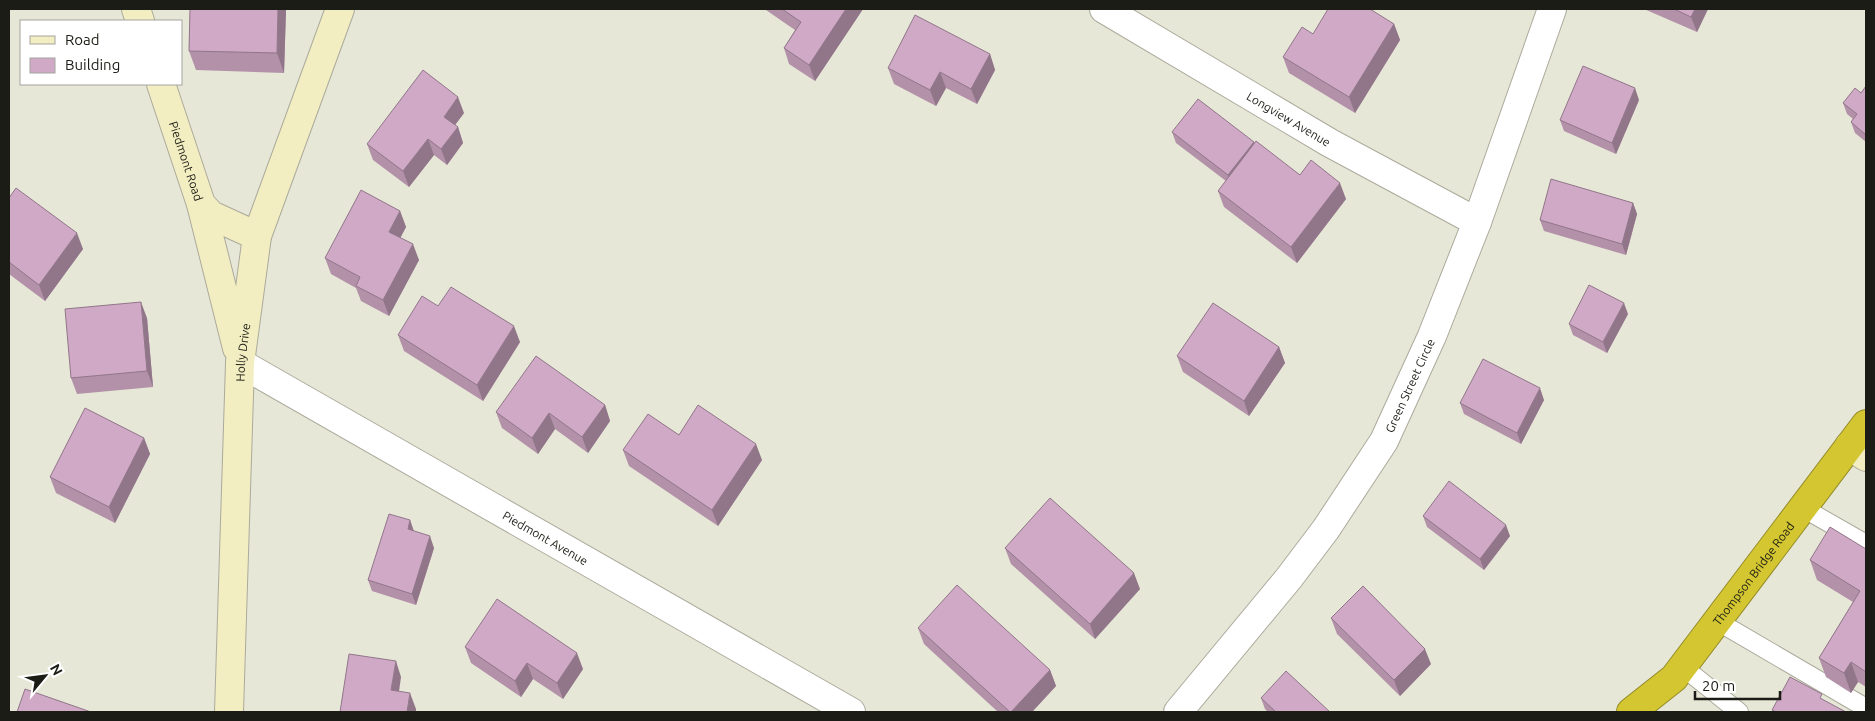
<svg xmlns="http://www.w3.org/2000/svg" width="1875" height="721" font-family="Ubuntu,sans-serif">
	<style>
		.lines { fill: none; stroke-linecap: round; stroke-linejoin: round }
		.lane-casing { stroke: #abaa9c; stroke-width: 20 }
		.street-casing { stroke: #abaa9c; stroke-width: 30 }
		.secondary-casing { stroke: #abaa9c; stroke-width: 30 }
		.highway-casing { stroke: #938a28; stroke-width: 30 }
		.lane { stroke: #fff; stroke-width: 18 }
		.street { stroke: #fff; stroke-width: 28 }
		.secondary { stroke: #f2eec1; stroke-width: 28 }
		.highway { stroke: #d3c631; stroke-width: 28 }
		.wall { fill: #b291a9 }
		.shaded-wall { fill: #91768a }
		.building { fill: #cfa9c5; stroke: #91768a }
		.labels { text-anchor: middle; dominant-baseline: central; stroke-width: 4; stroke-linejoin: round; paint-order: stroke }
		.street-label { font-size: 12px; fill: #1c1c16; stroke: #fff }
	</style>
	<rect width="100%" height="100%" fill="#e7e7d7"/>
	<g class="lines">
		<defs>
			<g id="lane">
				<path d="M1803 508 1866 544"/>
				<path d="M1717 621 1866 708"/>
				<path d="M1683 667 1739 712"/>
			</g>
			<g id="street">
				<path id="s1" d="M1104 9 1330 143 1477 222"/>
				<path id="s2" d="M240 363 851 712"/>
				<path id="s3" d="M1178 712 1289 578 1326 529 1384 441 1432 336 1477 222 1552 9"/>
			</g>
			<g id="secondary">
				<path d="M136 9 140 21"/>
				<path id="s4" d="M161 84 201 204 211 215 257 236"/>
				<path d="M201 204 237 348"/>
				<path d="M1849 446 1866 457"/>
				<path id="s5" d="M229 712 240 363 257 236 340 9"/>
			</g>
			<g id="highway">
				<path id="s6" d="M1631 712 1674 678 1866 424"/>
			</g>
		</defs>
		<use href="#lane" class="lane-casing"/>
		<use href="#street" class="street-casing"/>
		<use href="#secondary" class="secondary-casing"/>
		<use href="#highway" class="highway-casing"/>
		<use href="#lane" class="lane"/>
		<use href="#street" class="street"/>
		<use href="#secondary" class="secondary"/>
		<use href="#highway" class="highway"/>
	</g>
	<g class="wall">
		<path d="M190 9H286L284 73 196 70 189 51Z"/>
		<path d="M766 9H863L815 81 789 64 784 48 795 30 766 10Z"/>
		<path d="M1644 9H1708L1697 32Z"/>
		<path d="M1394 24 1400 40 1355 113 1289 73 1283 57 1313 34Z"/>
		<path d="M990 54 995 70 977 104 946 88 936 106 894 84 888 68Z"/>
		<path d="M1866 86V142L1855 133 1851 122 1853 119 1847 114 1843 103 1861 93Z"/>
		<path d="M1639 100 1616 154 1564 131 1560 120Z"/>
		<path d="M464 113 455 125 458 127 463 143 447 165 434 155 409 187 373 160 367 144Z"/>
		<path d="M1172 132 1255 143 1300 175 1346 199 1297 263 1224 207 1218 191 1226 181 1176 143Z"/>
		<path d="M9 198 83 249 45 301 9 274Z"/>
		<path d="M1633 203 1637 214 1626 255 1544 231 1540 220Z"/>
		<path d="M400 211 406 227 400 238 419 260 389 316 361 301 356 288 331 274 325 258Z"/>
		<path d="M438 306 520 342 483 401 404 351 398 335Z"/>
		<path d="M1628 314 1607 353 1573 335 1569 324Z"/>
		<path d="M147 318 153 387 77 394 71 378Z"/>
		<path d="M1279 347 1285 363 1249 416 1183 372 1177 356Z"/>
		<path d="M1544 400 1521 444 1464 414 1460 403Z"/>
		<path d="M605 405 610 421 588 453 555 429 538 454 502 428 496 412Z"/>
		<path d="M679 435 762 460 718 526 629 466 623 450Z"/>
		<path d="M144 438 150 454 115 523 56 493 50 477Z"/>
		<path d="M1423 516 1510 536 1484 570 1427 527Z"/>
		<path d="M410 520 414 531 434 548 416 605 372 591 368 580Z"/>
		<path d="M1005 548 1140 589 1095 639 1011 564Z"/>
		<path d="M1866 549V687L1858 682 1851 693 1826 677 1819 658 1853 602 1817 580 1810 560Z"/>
		<path d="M1331 618 1431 664 1400 696 1337 634Z"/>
		<path d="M918 628 1050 670 1056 686 1032 712H998L924 644Z"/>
		<path d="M465 647 583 669 563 699 533 679 521 697 471 663Z"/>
		<path d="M1261 698 1330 712H1268L1265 709Z"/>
	</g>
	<g class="shaded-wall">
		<path d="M278 9H286L284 73 277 53Z"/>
		<path d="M846 9H863L815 81 809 65Z"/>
		<path d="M1695 9H1708L1697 32 1691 17Z"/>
		<path d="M1394 24 1400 40 1355 113 1349 97Z"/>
		<path d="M990 54 995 70 977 104 971 89Z"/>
		<path d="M940 72 946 88 936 106 930 90Z"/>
		<path d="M1635 88 1639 100 1616 154 1612 143Z"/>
		<path d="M458 97 464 113 449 133 444 117Z"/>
		<path d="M458 127 463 143 447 165 441 149Z"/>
		<path d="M428 139 434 155 409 187 403 171Z"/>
		<path d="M1254 142 1258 153 1232 187 1228 175Z"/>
		<path d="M1340 183 1346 199 1297 263 1291 247Z"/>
		<path d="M1633 203 1637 214 1626 255 1622 244Z"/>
		<path d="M400 211 406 227 395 248 389 232Z"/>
		<path d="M77 233 83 249 45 301 39 285Z"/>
		<path d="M413 244 419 260 389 316 383 300Z"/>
		<path d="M141 302 147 318 153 387 147 371Z"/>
		<path d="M1624 303 1628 314 1607 353 1603 342Z"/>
		<path d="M514 326 520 342 483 401 477 385Z"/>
		<path d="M1279 347 1285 363 1249 416 1244 401Z"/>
		<path d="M1540 388 1544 400 1521 444 1517 433Z"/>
		<path d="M605 405 610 421 588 453 582 437Z"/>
		<path d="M549 413 555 429 538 454 532 438Z"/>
		<path d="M144 438 150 454 115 523 109 507Z"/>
		<path d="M756 444 762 460 718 526 712 510Z"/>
		<path d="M410 520 414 532 408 529Z"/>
		<path d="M1506 525 1510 536 1484 570 1480 559Z"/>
		<path d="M430 536 434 548 416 605 412 594Z"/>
		<path d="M1134 573 1140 589 1095 639 1090 624Z"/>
		<path d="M1425 649 1431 664 1400 696 1394 680Z"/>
		<path d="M577 653 583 669 563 699 557 683Z"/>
		<path d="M396 661 401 677 397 706 391 690Z"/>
		<path d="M1851 662 1858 682 1851 693 1844 673Z"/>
		<path d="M527 663 533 679 521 697 515 681Z"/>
		<path d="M1050 670 1056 686 1032 712H1011Z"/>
		<path d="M410 693 416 709V712H407Z"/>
	</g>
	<g class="building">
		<path d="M190 9H278L277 53 189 51Z"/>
		<path d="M782 9H846L809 65 784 48 801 22Z"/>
		<path d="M1328 9H1370L1394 24 1349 97 1283 57 1302 27 1313 34Z"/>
		<path d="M1674 9H1695L1691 17Z"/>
		<path d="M915 15 990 54 971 89 940 72 930 90 888 68Z"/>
		<path d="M1583 66 1635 88 1612 143 1560 120Z"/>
		<path d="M423 70 458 97 444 117 458 127 441 149 428 139 403 171 367 144Z"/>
		<path d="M1866 86V135L1851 122 1857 114 1843 103 1855 88 1861 93Z"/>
		<path d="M1198 99 1254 142 1228 175 1172 132Z"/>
		<path d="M1256 141 1300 175 1311 160 1340 183 1291 247 1218 191Z"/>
		<path d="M1551 179 1633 203 1622 244 1540 220Z"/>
		<path d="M16 188 77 233 39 285 9 262V198Z"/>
		<path d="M361 190 400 211 389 232 413 244 383 300 356 286 360 277 325 258Z"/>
		<path d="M1589 285 1624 303 1603 342 1569 324Z"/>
		<path d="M451 287 514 326 477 385 398 335 422 296 438 306Z"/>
		<path d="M141 302 147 371 71 378 65 309Z"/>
		<path d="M1213 303 1279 347 1244 401 1177 356Z"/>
		<path d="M536 356 605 405 582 437 549 413 532 438 496 412Z"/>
		<path d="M1483 359 1540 388 1517 433 1460 403Z"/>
		<path d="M698 405 756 444 712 510 623 450 648 414 679 435Z"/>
		<path d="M85 408 144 438 109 507 50 477Z"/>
		<path d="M1449 481 1506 525 1480 559 1423 516Z"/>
		<path d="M1050 498 1134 573 1090 624 1005 548Z"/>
		<path d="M389 514 410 520 408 529 430 536 412 594 368 580Z"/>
		<path d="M1830 527 1866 549V672L1851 662 1844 673 1819 658 1860 591 1810 560Z"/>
		<path d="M957 585 1050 670 1011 712H1010L918 628Z"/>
		<path d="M1363 586 1425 649 1394 680 1331 618Z"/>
		<path d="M497 599 577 653 557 683 527 663 515 681 465 647Z"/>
		<path d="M349 654 396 661 391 690 410 693 407 712H340Z"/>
		<path d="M1286 671 1330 712H1276L1261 698Z"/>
		<path d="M1790 677 1822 694 1820 698 1846 712H1776L1772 710Z"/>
		<path d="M25 689 91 712H17Z"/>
	</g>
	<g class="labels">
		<g class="street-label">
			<text stroke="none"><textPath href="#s1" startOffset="215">Longview Avenue</textPath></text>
			<text stroke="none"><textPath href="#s4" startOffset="81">Piedmont Road</textPath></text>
			<text stroke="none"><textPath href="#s5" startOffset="360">Holly Drive</textPath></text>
			<text stroke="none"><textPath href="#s3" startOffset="402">Green Street Circle</textPath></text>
			<text stroke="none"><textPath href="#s2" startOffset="352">Piedmont Avenue</textPath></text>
			<text stroke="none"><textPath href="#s6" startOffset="186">Thompson Bridge Road</textPath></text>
		</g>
	</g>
	<rect width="1875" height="721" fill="none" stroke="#1c1c16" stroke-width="20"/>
	<rect x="20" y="20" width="162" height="65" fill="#ffffff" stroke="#a4a4a2"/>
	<rect x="30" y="36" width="25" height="8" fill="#f2eec1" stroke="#a4a4a2"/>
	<text x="65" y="45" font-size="15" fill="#1c1c16">Road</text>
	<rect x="30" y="58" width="25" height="15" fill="#cfa9c5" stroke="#a4a4a2"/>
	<text x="65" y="70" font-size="15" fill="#1c1c16">Building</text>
	<g transform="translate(45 676) rotate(61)" stroke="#ffffff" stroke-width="4" paint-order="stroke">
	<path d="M0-4L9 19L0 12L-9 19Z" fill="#1c1c16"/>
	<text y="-8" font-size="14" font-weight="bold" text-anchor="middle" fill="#1c1c16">N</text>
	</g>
	<path d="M1695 691v8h85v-8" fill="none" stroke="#1c1c16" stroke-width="2.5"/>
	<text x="1702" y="691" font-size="15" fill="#1c1c16" stroke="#ffffff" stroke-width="4" paint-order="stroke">20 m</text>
</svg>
